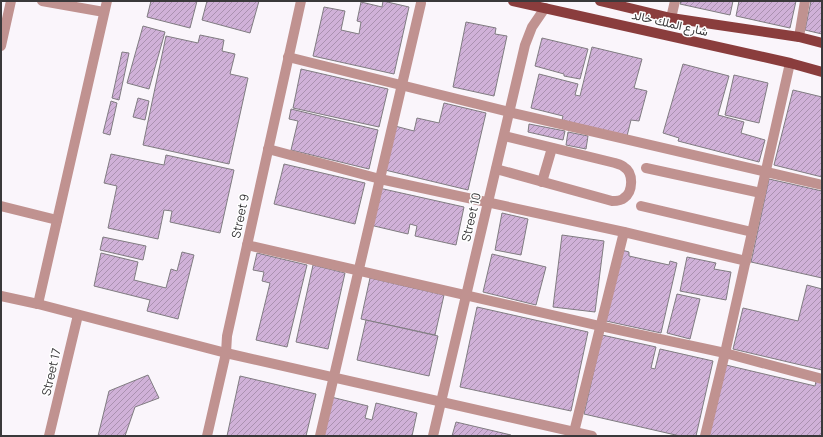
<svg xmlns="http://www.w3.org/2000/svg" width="823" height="437" font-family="Manrope,Vazirmatn,sans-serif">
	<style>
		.building { fill: url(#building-hatch); stroke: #807c81 }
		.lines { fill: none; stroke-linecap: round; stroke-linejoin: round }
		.minor { stroke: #c09290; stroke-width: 10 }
		.major { stroke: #8a3d3d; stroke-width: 10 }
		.labels { text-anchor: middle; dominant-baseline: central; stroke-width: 3; stroke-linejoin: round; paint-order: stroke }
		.street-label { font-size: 12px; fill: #3a393b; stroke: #fff }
	</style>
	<defs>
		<pattern id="building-hatch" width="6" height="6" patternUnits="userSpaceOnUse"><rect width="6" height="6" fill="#d0b1d8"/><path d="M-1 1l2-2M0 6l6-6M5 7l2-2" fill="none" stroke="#aa91b0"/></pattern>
	</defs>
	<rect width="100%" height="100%" fill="#faf5fb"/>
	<g class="building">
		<path d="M151 1H197L190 28 147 17Z"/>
		<path d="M207 1H259L250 33 202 20Z"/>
		<path d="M383 1 409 7 394 74 313 56 324 7 345 11 341 30 359 34 361 22 357 21 361 2 382 7Z"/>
		<path d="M681 1H733L730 15 680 4Z"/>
		<path d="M739 1H796L790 28 736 16Z"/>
		<path d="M811 1H822V34L805 30Z"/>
		<path d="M466 22 496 28 495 34 507 36 494 96 453 87Z"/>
		<path d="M143 26 165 32 149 89 127 83Z"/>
		<path d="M200 35 224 40 222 51 235 54 230 74 248 78 229 164 143 145 166 36 198 43Z"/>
		<path d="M542 38 588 49 580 79 564 76V74L535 66Z"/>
		<path d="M592 47 642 59 634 88 647 91 639 121 631 120 627 136 562 120 563 116 531 108 539 74 578 84 575 95 580 96Z"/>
		<path d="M122 52 129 53 119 100 112 98Z"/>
		<path d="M683 64 729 76 718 115 744 122 741 133 765 140 759 162 678 141 679 138 663 133Z"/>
		<path d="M301 69 388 89 379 127 293 108Z"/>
		<path d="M734 75 768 83 759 123 725 115Z"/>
		<path d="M793 90 822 97V177L774 165Z"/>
		<path d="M138 98 149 101 145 120 133 117Z"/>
		<path d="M111 101 117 103 110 135 103 133Z"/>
		<path d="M444 103 486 113 468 190 385 170 395 126 414 131 417 118 439 123Z"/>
		<path d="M291 109 378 130 369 169 291 150 298 121 289 119Z"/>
		<path d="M529 124 565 131 563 140 528 132Z"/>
		<path d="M568 132 588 136 586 149 566 145Z"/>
		<path d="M111 154 164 165 166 155 234 170 220 233 170 222 172 211 164 210 158 239 108 228 117 186 104 183Z"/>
		<path d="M284 164 365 183 355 224 274 204Z"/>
		<path d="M769 179 822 191V278L751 262Z"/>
		<path d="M379 188 464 207 456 245 415 236 417 226 410 224 408 234 370 225Z"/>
		<path d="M502 213 528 219 521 255 495 250Z"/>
		<path d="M562 235 604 241 595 312 553 307Z"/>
		<path d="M103 237 146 246 143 260 100 250Z"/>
		<path d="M622 250 629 252V256L669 265 670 261 677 263 661 333 606 321Z"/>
		<path d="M182 252 194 255 178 319 147 311 150 300 94 286 101 253 138 262 134 280 166 288 171 269 177 271Z"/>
		<path d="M257 253 307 265 287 347 256 340 270 283 262 281 264 272 253 270Z"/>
		<path d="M492 254 546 267 536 305 483 292Z"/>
		<path d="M687 257 716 263 714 269 731 272 726 300 680 291Z"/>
		<path d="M313 265 345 273 328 349 296 342Z"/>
		<path d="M370 278 444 295 435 335 361 319Z"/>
		<path d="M807 285 822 289V370L733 349 743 308 798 321Z"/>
		<path d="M677 294 700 299 690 339 667 333Z"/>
		<path d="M477 307 588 332 571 411 460 387Z"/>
		<path d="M366 320 438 336 429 376 357 360Z"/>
		<path d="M602 335 656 347 651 368 655 369 660 349 713 361 696 436H680L584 414Z"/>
		<path d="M726 365 815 386 816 381 822 383V436H709Z"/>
		<path d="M148 375 159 398 135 407 125 436H98L109 391Z"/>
		<path d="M240 376 316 394 306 436H227Z"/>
		<path d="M331 397 368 406 365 418 372 420 376 403 417 413 412 436H322Z"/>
		<path d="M456 422 511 435 510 436H452Z"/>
	</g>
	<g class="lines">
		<g class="minor">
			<path d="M42 1 104 12"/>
			<path d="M671 18 675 1"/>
			<path d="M799 37 805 1"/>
			<path d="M1 46 11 1"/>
			<path d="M288 57 509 112 822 185"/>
			<path d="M268 149 380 179 624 232 746 261"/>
			<path d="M646 168 761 193"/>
			<path d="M496 169 612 201C616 201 621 201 624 198 633 192 634 173 624 167 622 165 618 164 615 163L504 136"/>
			<path d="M542 182 552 148"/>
			<path d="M1 206 57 220"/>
			<path d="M641 206 752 232"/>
			<path d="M247 245 600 326 725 353 822 379"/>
			<path d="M1 296 38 304 226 353 592 436"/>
			<path d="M38 304 107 1"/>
			<path d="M574 432 624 232"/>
			<path d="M49 436 78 315"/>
			<path d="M207 436 226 353 227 336 301 1"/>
			<path d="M320 436 421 3"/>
			<path d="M433 436 525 45 532 27 545 8"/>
			<path d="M705 436 725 353 790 63"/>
		</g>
		<g class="major">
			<path d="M513 1 790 63 822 72"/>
			<path d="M600 1 671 18 799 37 822 43"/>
		</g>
	</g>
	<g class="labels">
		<g class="street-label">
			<text transform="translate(670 23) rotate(13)">شارع الملك خالد</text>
			<text transform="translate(240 216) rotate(-78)">Street 9</text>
			<text transform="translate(471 217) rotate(-77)">Street 10</text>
			<text transform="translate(51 372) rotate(-77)">Street 17</text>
		</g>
	</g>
	<rect width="823" height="437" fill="none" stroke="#3a393b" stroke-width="4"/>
</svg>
